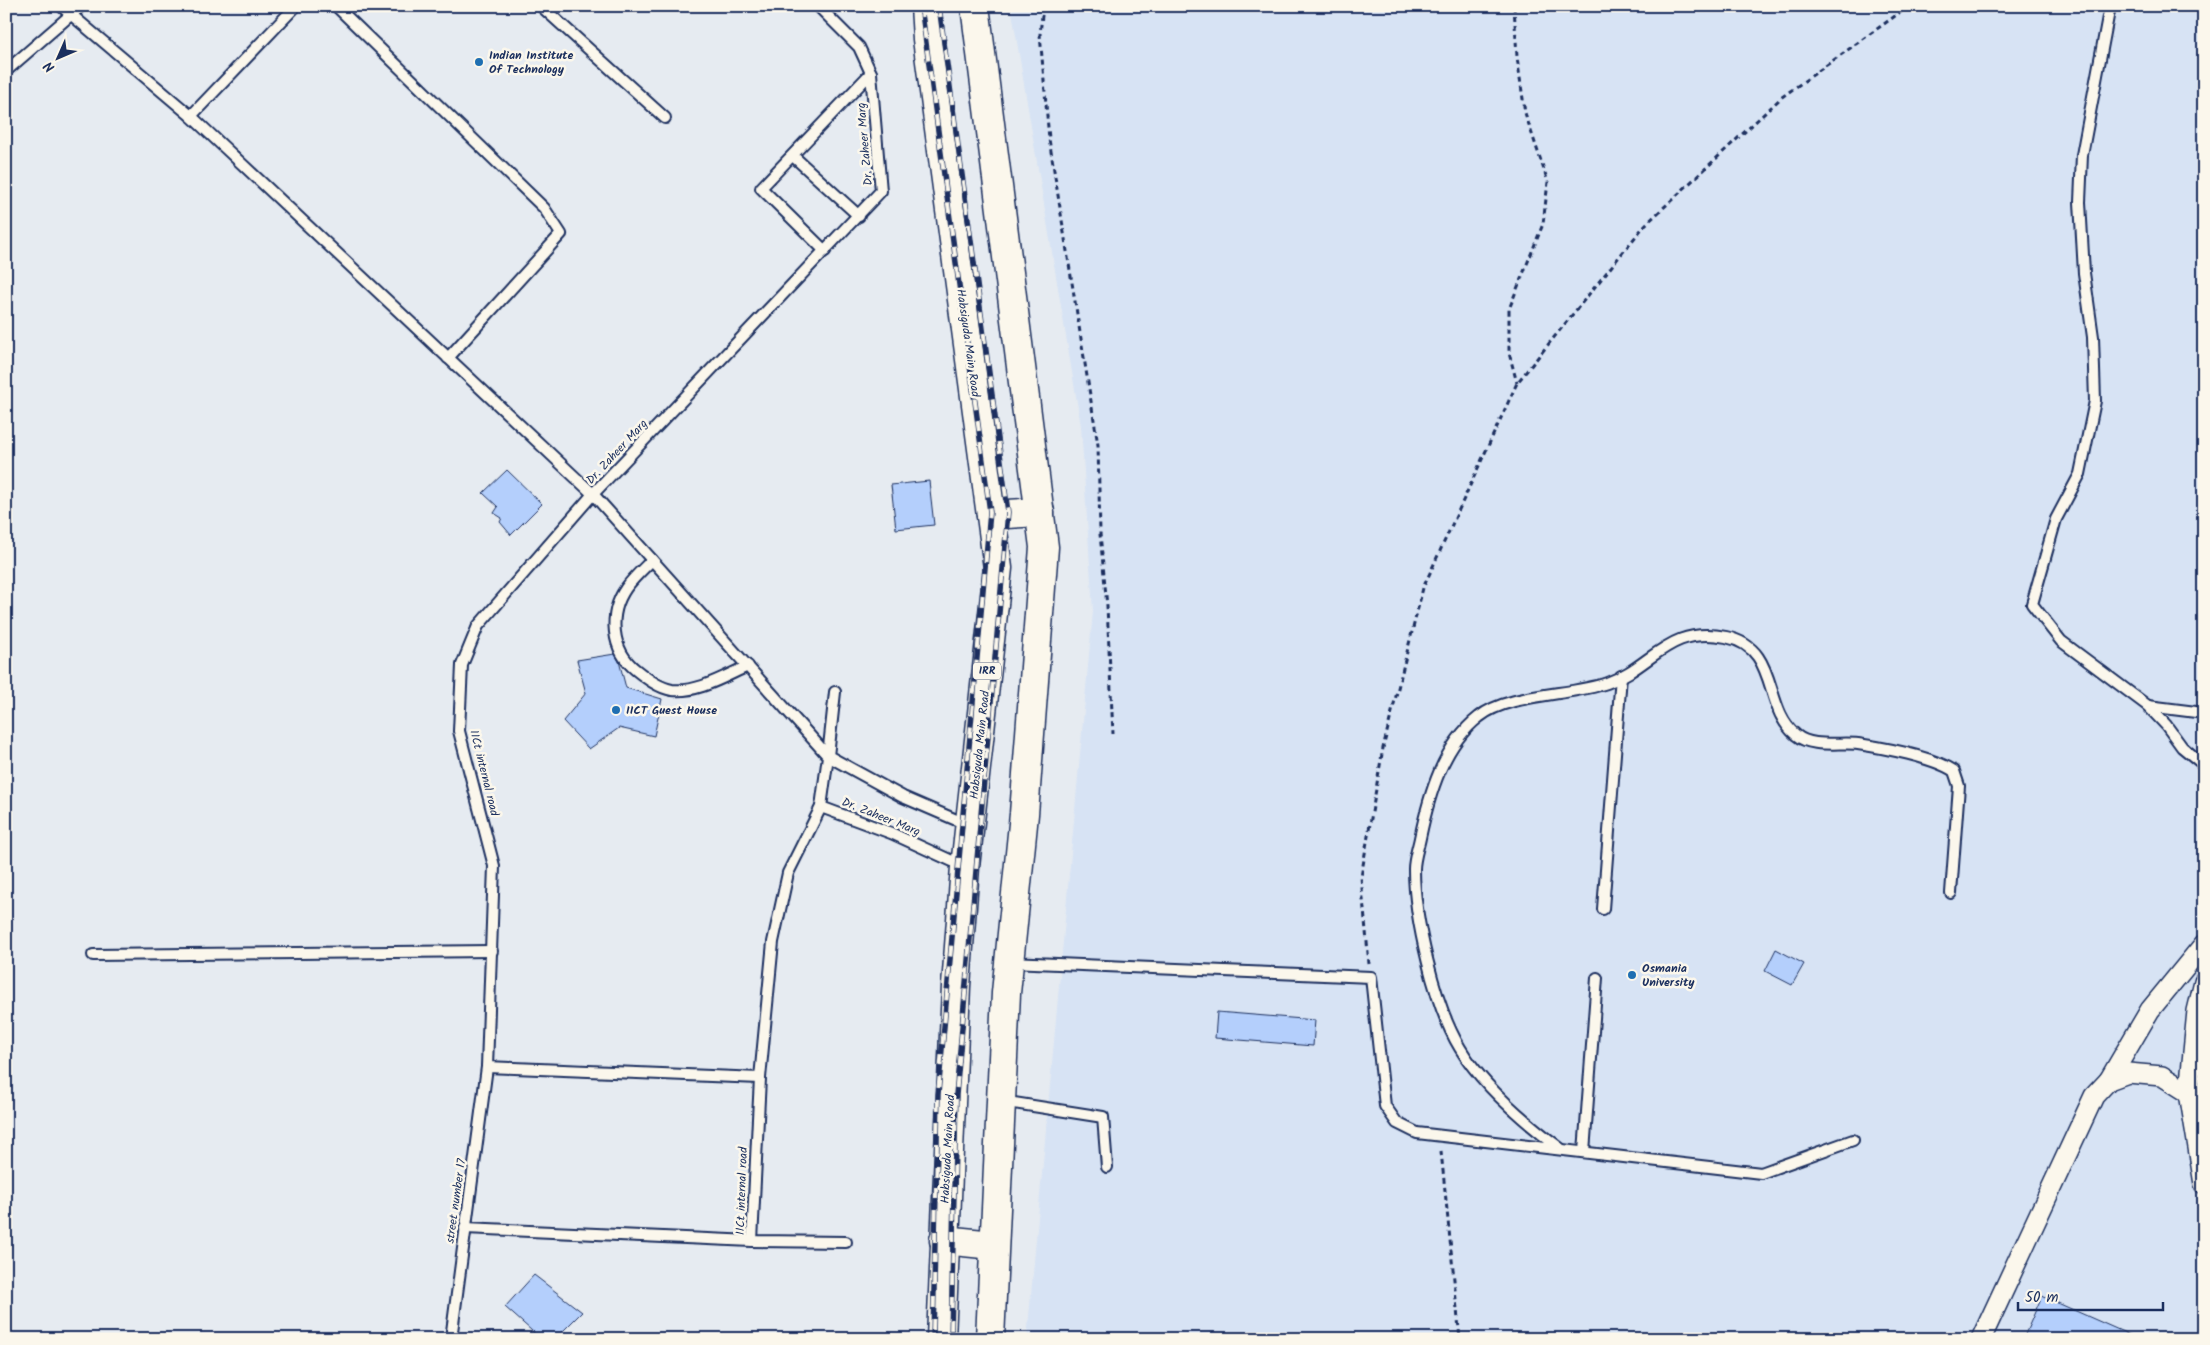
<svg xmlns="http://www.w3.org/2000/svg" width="2210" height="1345" font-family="Kalam,sans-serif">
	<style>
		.built { fill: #d7e3f4 }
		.building { fill: #b4cffc; stroke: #1b2f5e }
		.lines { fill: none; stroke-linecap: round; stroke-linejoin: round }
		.service-casing { stroke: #1b2f5e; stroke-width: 14 }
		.minor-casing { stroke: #1b2f5e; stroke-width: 22 }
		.primary-casing { stroke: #1b2f5e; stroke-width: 31 }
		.path { stroke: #1b2f5e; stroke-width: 3; stroke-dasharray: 5 4; stroke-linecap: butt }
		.service { stroke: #fbf7ec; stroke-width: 10 }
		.minor { stroke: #fbf7ec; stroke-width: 19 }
		.primary { stroke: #fbf7ec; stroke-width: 28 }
		.rail-casing { stroke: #1b2f5e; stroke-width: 5.5 }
		.rail { stroke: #fbf7ec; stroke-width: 4; stroke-dasharray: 11; stroke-linecap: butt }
		.poi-dot { fill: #1f6fb2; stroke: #fbf7ec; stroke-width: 2 }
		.labels { text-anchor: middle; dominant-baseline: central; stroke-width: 5; stroke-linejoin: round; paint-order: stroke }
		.shield { fill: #fbf7ec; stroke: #5e6b89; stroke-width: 1 }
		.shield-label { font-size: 11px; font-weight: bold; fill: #1b2f5e }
		.poi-label { font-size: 12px; font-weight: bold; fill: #1b2f5e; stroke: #fbf7ec; text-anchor: start }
		.street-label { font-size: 12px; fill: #1b2f5e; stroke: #fbf7ec }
	</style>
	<rect width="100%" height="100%" fill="#e6ebf1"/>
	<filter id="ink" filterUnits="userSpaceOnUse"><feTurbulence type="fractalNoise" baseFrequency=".02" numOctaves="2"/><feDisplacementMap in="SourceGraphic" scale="10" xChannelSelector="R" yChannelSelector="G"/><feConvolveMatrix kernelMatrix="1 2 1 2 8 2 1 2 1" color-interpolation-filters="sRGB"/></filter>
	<g filter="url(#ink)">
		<path class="built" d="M1011 6H2204V1339H1027L1093 611 1081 426Z"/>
		<g class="building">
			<path d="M507 470 542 504 511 535 500 522 502 518 494 513 498 507 483 493Z"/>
			<path d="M929 481 934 525 896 529 891 485Z"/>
			<path d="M615 654 619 661 626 688 662 699 654 736 619 728 589 749 563 721 586 693 577 660Z"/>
			<path d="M1776 949 1804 964 1792 985 1765 971Z"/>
			<path d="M1217 1012 1315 1020 1313 1046 1215 1038Z"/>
			<path d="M534 1275 582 1312 555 1339H541L505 1307Z"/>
			<path d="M2042 1296 2139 1339H2023Z"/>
		</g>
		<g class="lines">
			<defs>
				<g id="service">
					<path d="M61 6 191 116 593 494 478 626 462 665 459 731 494 866 487 1067 451 1339"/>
					<path d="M336 6 544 208 561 234 448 358"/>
					<path d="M541 6 665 118"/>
					<path d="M818 6 859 47 871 73 881 191 593 494 828 756 821 807 891 833 963 866"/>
					<path d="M2110 6 2082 155 2080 202 2084 273 2093 337 2095 401 2080 474 2056 519 2032 604 2061 641 2148 706 2166 725 2182 747 2204 765"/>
					<path d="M6 71 81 6"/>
					<path d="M191 116 296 6"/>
					<path d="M793 156 859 216"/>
					<path d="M825 251 761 188 871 73"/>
					<path d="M652 560C643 569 633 578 626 588 608 614 611 650 636 670 646 678 659 688 672 690 698 693 725 676 748 666"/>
					<path d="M835 692 828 756 903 797 968 825"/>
					<path d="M2148 706 2204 713"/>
					<path d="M821 807 788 873 773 942 760 1078 752 1241 846 1242"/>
					<path d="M1603 909 1621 676"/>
					<path d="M93 955 492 951"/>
					<path d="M1010 962 1371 977 1385 1106 1397 1123 1417 1133 1761 1173 1853 1140"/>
					<path d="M487 1067 760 1078"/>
					<path d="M1001 1101 1103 1117 1107 1167"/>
					<path d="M1561 1149C1525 1122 1483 1087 1460 1048 1435 1007 1414 918 1414 869 1414 859 1418 848 1420 838 1429 795 1443 745 1479 717 1508 693 1570 696 1607 683 1652 667 1668 625 1726 637 1780 648 1762 707 1796 735 1811 748 1839 742 1858 744 1885 748 1932 757 1954 771L1959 786 1951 893"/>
					<path d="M1584 1152 1597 978"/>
					<path d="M465 1228 752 1241"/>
				</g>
				<g id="minor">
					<path d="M2204 982 2197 1011 2189 1093 2204 1184"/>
					<path d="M2109 1080 2150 1010 2204 944"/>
					<path d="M1981 1339 2094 1096 2109 1080 2128 1073 2162 1076 2189 1093"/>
				</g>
				<g id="primary">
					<path d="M925 6 927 39 998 568 965 867 956 986 941 1339"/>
					<path d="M975 6 1044 547 1024 814 1006 993 990 1339"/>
					<path d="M991 515 1040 512"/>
					<path d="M944 1240 993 1245"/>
				</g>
			</defs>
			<use href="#service" class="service-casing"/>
			<use href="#minor" class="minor-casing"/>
			<use href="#primary" class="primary-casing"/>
			<g class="path">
				<path d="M1043 6 1040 34 1049 139 1098 445 1100 534 1107 606 1113 734"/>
				<path d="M1514 6 1517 57 1525 113 1548 182 1543 224 1509 309V353L1517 383"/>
				<path d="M1369 964 1361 877 1383 748 1423 588 1517 383 1645 225 1782 97 1909 6"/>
				<path d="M1441 1151 1460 1339"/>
			</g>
			<use href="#service" class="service"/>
			<use href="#minor" class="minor"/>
			<use href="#primary" class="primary"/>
			<defs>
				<g id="rail">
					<path d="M921 6 990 512 938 1094 933 1339"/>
					<path d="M939 6 1008 512 956 1095 951 1339"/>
				</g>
			</defs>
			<use href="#rail" class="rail-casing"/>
			<use href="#rail" class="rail"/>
		</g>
	</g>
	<g class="poi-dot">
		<circle cx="479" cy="62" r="5"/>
		<circle cx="616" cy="710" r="5"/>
		<circle cx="1632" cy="975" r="5"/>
	</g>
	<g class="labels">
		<rect class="shield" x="973" y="662.5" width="28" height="17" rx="4"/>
		<g class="shield-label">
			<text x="987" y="671">IRR</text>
		</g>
		<g class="poi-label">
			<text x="489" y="55">Indian Institute<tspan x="489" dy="14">Of Technology</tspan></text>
			<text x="626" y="710">IICT Guest House</text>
			<text x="1642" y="968">Osmania<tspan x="1642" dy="14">University</tspan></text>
		</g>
		<g class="street-label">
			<text transform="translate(865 144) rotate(-95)">Dr. Zaheer Marg</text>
			<text transform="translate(968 343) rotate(82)">Habsiguda Main Road</text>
			<text transform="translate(617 452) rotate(-47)">Dr. Zaheer Marg</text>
			<text transform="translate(980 745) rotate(-84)">Habsiguda Main Road</text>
			<text transform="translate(484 773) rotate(76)">IICt internal road</text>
			<text transform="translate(881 817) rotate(22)">Dr. Zaheer Marg</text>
			<text transform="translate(948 1149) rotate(-87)">Habsiguda Main Road</text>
			<text transform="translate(742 1191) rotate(-88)">IICt internal road</text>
			<text transform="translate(456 1201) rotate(-82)">street number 17</text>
		</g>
	</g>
	<rect width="2210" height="1345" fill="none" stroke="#fbf7ec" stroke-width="25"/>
	<rect x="12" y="12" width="2185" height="1320" fill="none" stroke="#1b2f5e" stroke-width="2" filter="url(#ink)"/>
	<g transform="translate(58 58) rotate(225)" stroke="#fbf7ec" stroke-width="4" paint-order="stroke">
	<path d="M0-4L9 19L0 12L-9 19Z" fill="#1b2f5e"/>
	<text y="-8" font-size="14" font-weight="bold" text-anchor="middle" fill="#1b2f5e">N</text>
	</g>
	<path d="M2018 1302v8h145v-8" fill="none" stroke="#1b2f5e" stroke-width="2.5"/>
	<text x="2025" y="1302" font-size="15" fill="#1b2f5e" stroke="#fbf7ec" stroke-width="4" paint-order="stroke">50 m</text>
</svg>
